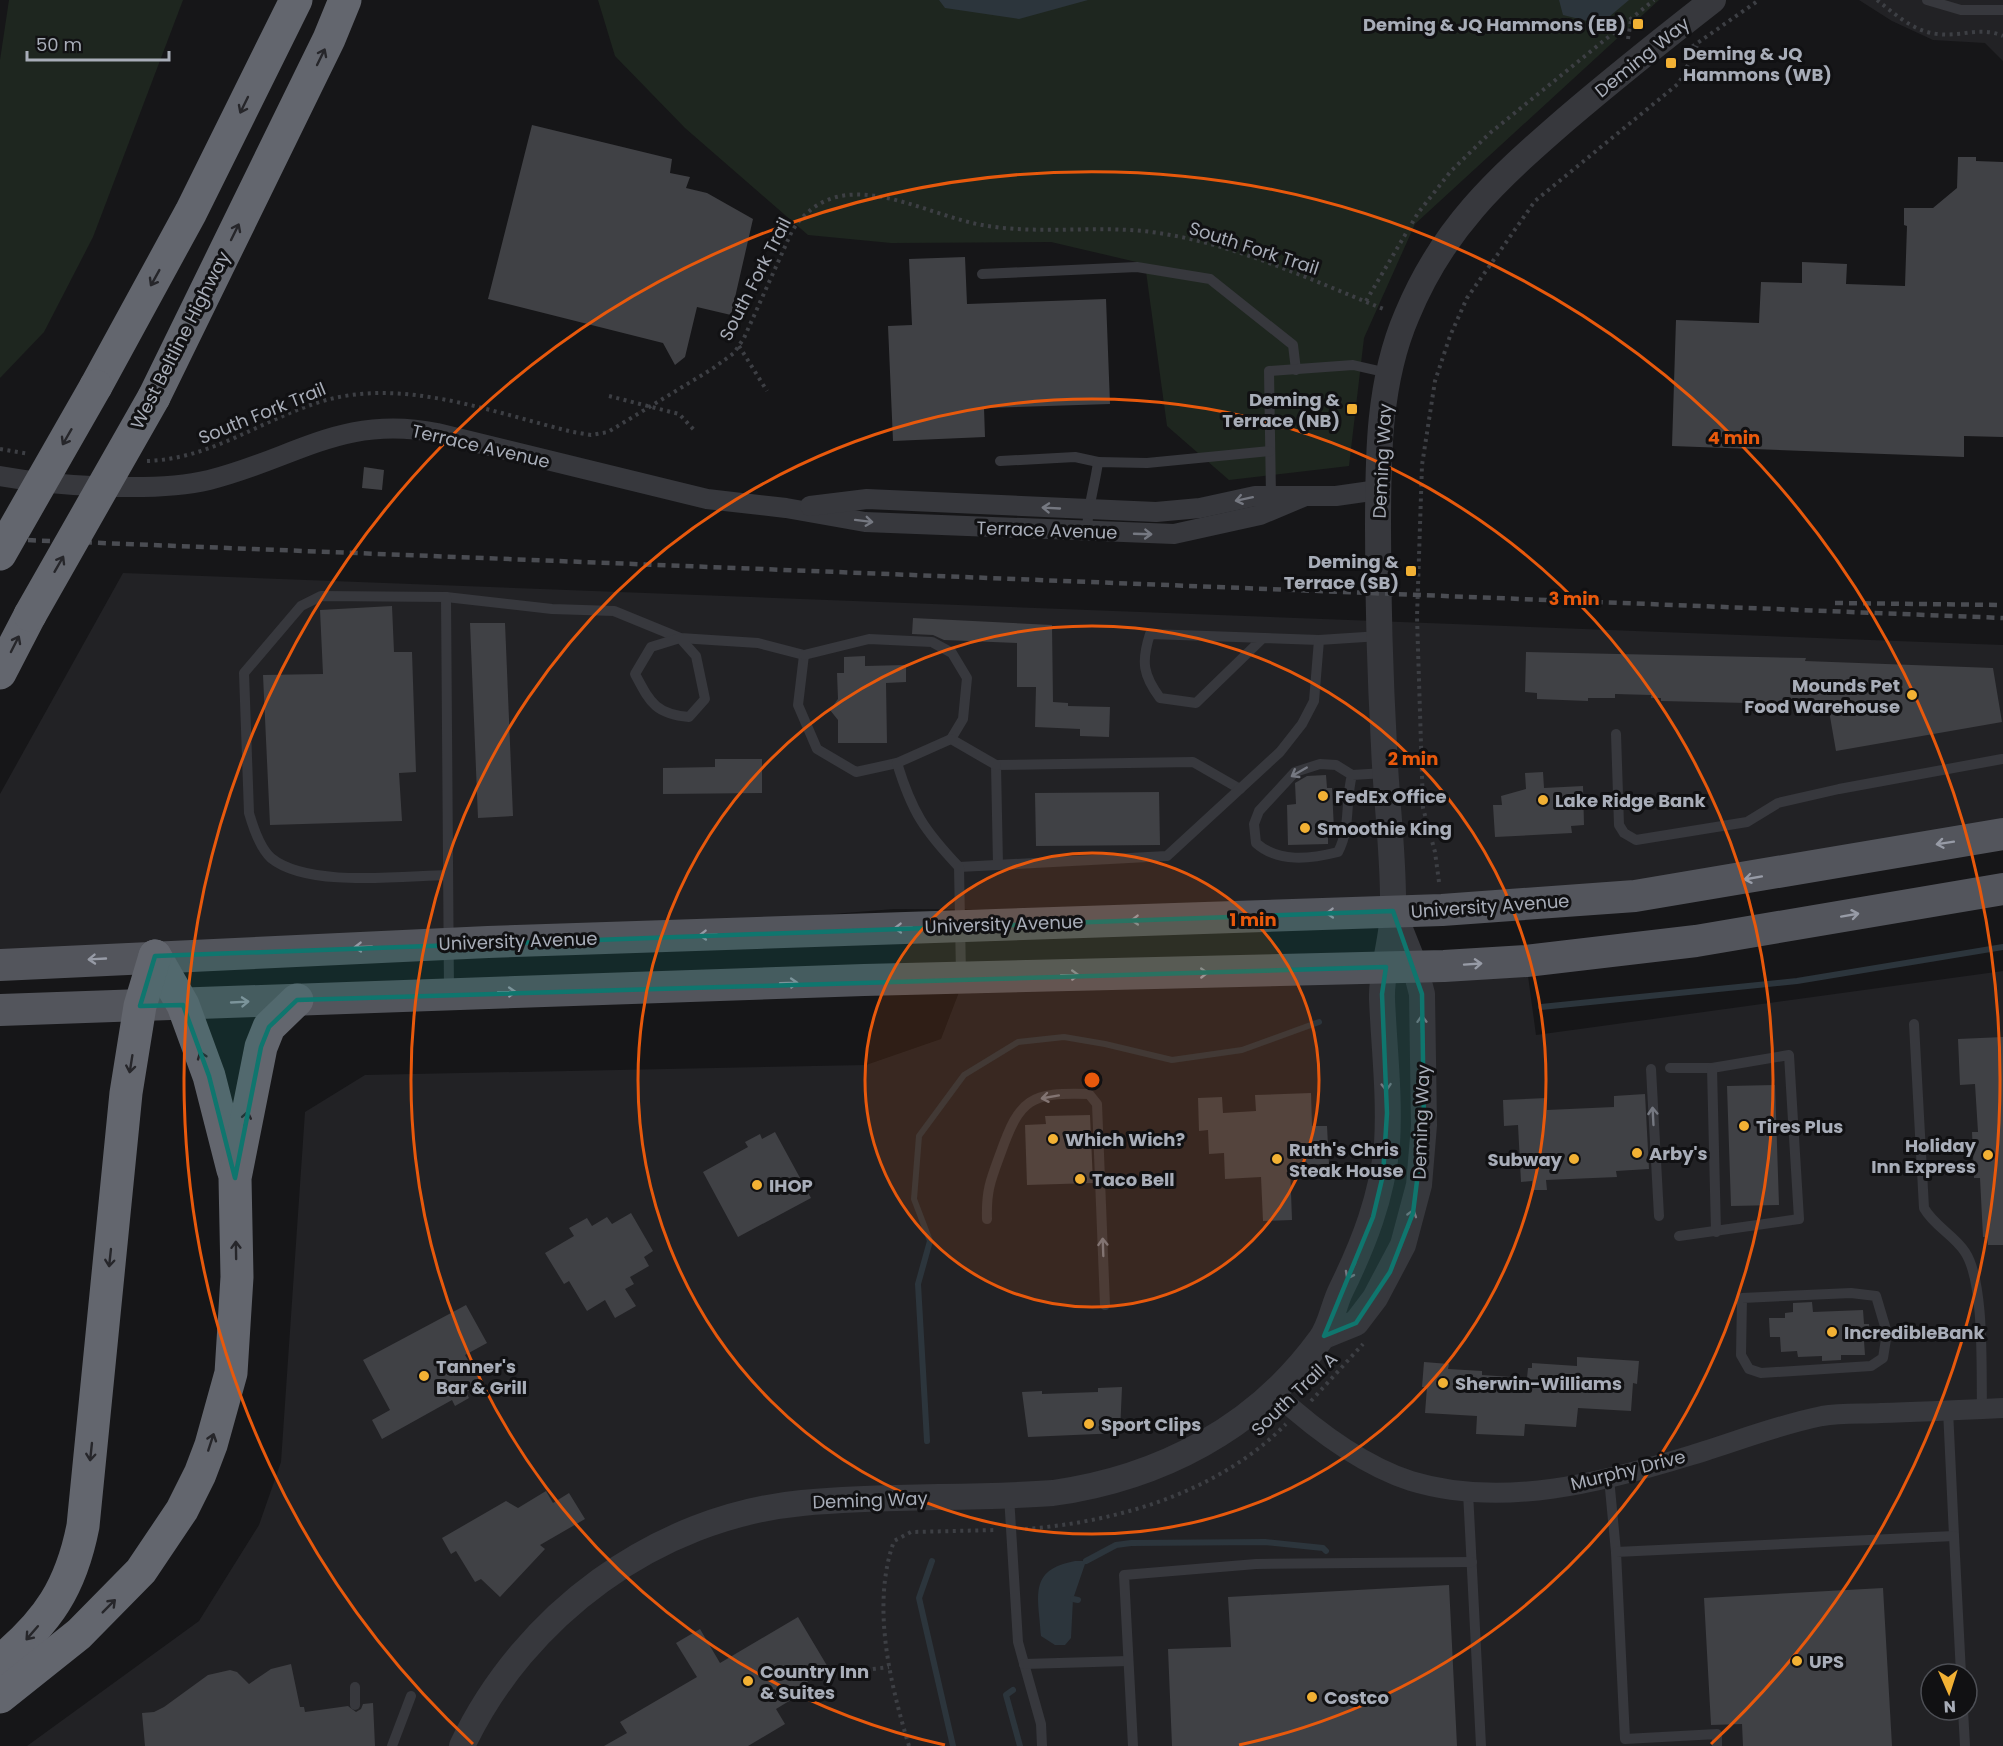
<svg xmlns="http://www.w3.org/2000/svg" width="2003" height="1746" font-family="Poppins,sans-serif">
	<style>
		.built { fill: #222225; fill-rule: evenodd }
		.green { fill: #1e261f }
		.water { fill: #2c353c }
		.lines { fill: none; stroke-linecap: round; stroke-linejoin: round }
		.stream { stroke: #2c353c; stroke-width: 6 }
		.building { fill: #404145 }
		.path { stroke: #3d3f44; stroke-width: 4; stroke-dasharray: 3 4.5; stroke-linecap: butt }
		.service { stroke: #37383d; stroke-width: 10 }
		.minor { stroke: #37383d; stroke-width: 20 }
		.tertiary { stroke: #37383d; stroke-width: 26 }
		.primary { stroke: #53555c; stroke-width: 32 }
		.motorway { stroke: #63666e; stroke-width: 33 }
		.rail { stroke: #4a4c52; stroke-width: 4.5; stroke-dasharray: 8 6; stroke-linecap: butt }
		.motorway-bridge { stroke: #63666e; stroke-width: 33 }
		.oneway { stroke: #26262a }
		.oneway2 { stroke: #757881 }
		.oneway3 { stroke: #979ba6 }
		.marked { fill: #0f766e; fill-opacity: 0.2; stroke: #0f766e; stroke-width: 4.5; stroke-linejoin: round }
		.ring { fill: none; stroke: #e8590c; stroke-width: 3 }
		.poi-dot { fill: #f2b134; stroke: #111113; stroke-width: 2 }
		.labels { text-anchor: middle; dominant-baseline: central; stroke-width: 6; stroke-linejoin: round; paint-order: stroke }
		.poi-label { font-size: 18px; font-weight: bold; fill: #a8adb8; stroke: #111113; text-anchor: start }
		.street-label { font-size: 18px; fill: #a8adb8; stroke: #111113 }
		.centre { fill: #e8590c; stroke: #111113; stroke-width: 3 }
		.ring-label { font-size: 18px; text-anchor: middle; font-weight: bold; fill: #e8590c; stroke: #111113; stroke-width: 6; stroke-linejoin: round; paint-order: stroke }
	</style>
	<rect width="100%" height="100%" fill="#161618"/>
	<g class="built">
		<path d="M1859 0H2003V61L1985 43 1933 40 1892 21Z"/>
		<path d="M123 573 2003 645V834L1393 911 894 909 488 942 0 965V794Z"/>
		<path d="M1526 961 1536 1035 2003 971V1746H27L199 1621 259 1525 281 1462 305 1112 365 1075 866 1065 941 1039 961 987ZM1931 1674H1967V1710H1931Z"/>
	</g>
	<g class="green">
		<path d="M9 0H183L93 237 44 332 0 378V60Z"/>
		<path d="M598 0H1659L1415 224 1364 338 1349 466 1229 480 1167 426 1145 264 1051 242 891 243 808 235 685 128 615 56Z"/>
	</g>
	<g class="water">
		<path d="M939 0H1088L1019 19 945 8Z"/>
		<path d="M1559 0H1629L1610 16 1595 23 1563 15Z"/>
		<path d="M1075 1561H1086L1073 1599 1071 1638 1065 1645H1055L1041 1636C1039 1597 1027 1570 1075 1561Z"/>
	</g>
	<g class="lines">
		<g class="stream">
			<path d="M1541 1007 1797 981 2003 947"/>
			<path d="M927 1441 918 1284 930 1241 914 1199 919 1136 964 1075 1018 1042 1064 1037 1105 1044 1172 1060 1242 1050 1319 1022"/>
			<path d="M932 1561 919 1598 953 1746"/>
			<path d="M1086 1561 1116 1545 1131 1543 1265 1542 1323 1548 1326 1551"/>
			<path d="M1073 1599 1078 1600"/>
			<path d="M1013 1690 1006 1695 1020 1746"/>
		</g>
	</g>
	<g class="building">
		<path d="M532 125 672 159 670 173 690 177 686 188 707 193 753 219 731 315 697 307 685 357 675 365 663 343 488 299Z"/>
		<path d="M1958 157H1976V161L2003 162V437L1964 436V457L1672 446 1676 320 1759 323 1761 282 1802 283V262L1847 264 1846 284 1905 286 1907 226 1904 225V208H1933L1957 188Z"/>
		<path d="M965 257 967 304 1106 299 1110 404 984 408 985 437 893 441 888 326 912 325 909 259Z"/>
		<path d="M364 467 384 470 382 490 362 488Z"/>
		<path d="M392 606 394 652H412L416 772 399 773 402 821 270 825 263 675 323 674 320 610Z"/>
		<path d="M913 618 1052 625 1053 702 1068 703V706L1110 707 1109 737 1080 736V729L1035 727 1036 687H1017V643L944 640 933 635 912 634Z"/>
		<path d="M470 623H505L513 816 478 818Z"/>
		<path d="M1526 652 1806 658 1805 661 1993 668 2002 722 1836 751 1828 705 1661 701V698H1651V695L1615 694V698H1588V701L1537 699V693L1525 692Z"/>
		<path d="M865 656V666L906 665V682L886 683 887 743H838V720L830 710 838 699 837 673H844V657Z"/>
		<path d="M715 759H762V793L663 794V768L715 767Z"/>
		<path d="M1543 772 1544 788 1583 786 1584 825 1571 826 1572 833 1495 837 1493 805H1502L1501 796 1526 789 1525 773Z"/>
		<path d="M1326 775 1327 788H1332L1334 830H1328V844L1288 845 1287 805 1296 804 1295 783 1307 776Z"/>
		<path d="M1159 792 1160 845 1036 846 1035 793Z"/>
		<path d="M2003 1037V1245H1988L1987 1237H1983L1980 1178H1974L1972 1132H1978L1975 1084 1960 1085 1958 1039Z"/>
		<path d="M1775 1085 1779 1205 1731 1206 1727 1086Z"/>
		<path d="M1311 1093 1312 1126H1327L1329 1164 1290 1165 1292 1220 1263 1221 1261 1177 1225 1179 1224 1153 1209 1154 1208 1130 1199 1131 1198 1098 1222 1097 1223 1113 1256 1111 1255 1095Z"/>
		<path d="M1645 1094 1649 1169 1616 1171 1617 1177 1546 1180 1547 1190H1532V1181L1521 1182 1518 1125 1504 1126 1503 1100 1547 1098V1110L1614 1107V1096Z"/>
		<path d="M1090 1115 1093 1183 1027 1185 1025 1125 1046 1124 1045 1116Z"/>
		<path d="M775 1132 811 1198 738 1237 703 1172 748 1147 745 1142 760 1134 762 1139Z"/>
		<path d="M631 1213 653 1251 644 1257 649 1266 630 1277 634 1284 625 1289 636 1306 615 1318 605 1300 587 1311 569 1281 564 1284 545 1253 574 1236 569 1228 587 1218 592 1226 607 1217 612 1224Z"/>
		<path d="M1812 1302 1813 1312 1863 1310 1864 1324H1869L1870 1340 1864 1341 1865 1355H1841V1360L1822 1361V1356L1798 1357 1797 1351 1781 1352 1780 1337H1770L1769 1318H1785V1313L1793 1312V1303Z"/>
		<path d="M466 1305 487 1343 465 1355 482 1384 466 1392 469 1398 455 1406 452 1400 382 1439 372 1420 390 1410 363 1360Z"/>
		<path d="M1577 1357 1639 1361 1637 1384 1633 1383 1631 1411 1578 1408 1576 1427 1525 1424 1524 1436 1476 1434 1477 1416 1425 1413 1427 1387H1422L1424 1362 1449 1364 1448 1369 1482 1371V1375L1527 1378 1528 1368H1532V1363L1577 1366Z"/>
		<path d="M1122 1387 1120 1433 1028 1437 1022 1392 1042 1391V1394L1098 1392V1388Z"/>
		<path d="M546 1491 553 1503 569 1493 585 1519 540 1545 545 1549 500 1597 481 1579 475 1582 456 1551 451 1554 442 1538 506 1501 518 1508Z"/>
		<path d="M1449 1585 1457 1746H1172L1168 1649 1231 1647 1228 1597Z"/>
		<path d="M1883 1588 1892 1746H1743L1742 1724 1711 1725 1704 1598Z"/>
		<path d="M798 1617 829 1669 800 1686 804 1692 776 1709 785 1724 748 1746H604L627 1733 620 1722 697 1677 676 1643 700 1629 720 1663Z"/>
		<path d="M291 1664 300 1707H304L305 1712 348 1706 356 1712 361 1709 363 1704 373 1703 375 1746H145L142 1713 154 1712 164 1707 208 1675 230 1670 237 1672 249 1684 271 1669Z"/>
	</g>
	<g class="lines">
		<g class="path">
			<path d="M1877 0C1895 14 1914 32 1938 34 1962 37 1980 26 2003 36"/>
			<path d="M1628 39 1631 20"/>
			<path d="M1686 51 1759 0"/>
			<path d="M1366 301 1418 213 1451 171 1490 133 1654 0"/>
			<path d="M739 346 767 391"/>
			<path d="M609 396 679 414 696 432"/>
			<path d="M0 449 29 454"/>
			<path d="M147 461C212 459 262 419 323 401 404 377 494 413 573 432L591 435 608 432 712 369 734 353 744 338 792 231C840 157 924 217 988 226 1040 234 1092 226 1143 231 1227 240 1309 279 1386 310"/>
			<path d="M1439 882 1435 852 1423 808 1417 617 1422 465 1435 381 1450 336 1467 298 1535 201 1679 83 1697 46"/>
			<path d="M1311 1401 1363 1344"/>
			<path d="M1025 1529C1118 1522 1219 1492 1286 1424"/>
			<path d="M858 1671 889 1667"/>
			<path d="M909 1746C890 1683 871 1605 894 1541L911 1532 997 1530"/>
		</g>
		<g class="service">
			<path d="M1927 0 1961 10H2003"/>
			<path d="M982 274 1137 267 1210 279 1293 345 1296 370"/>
			<path d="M1000 461 1075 457 1098 462"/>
			<path d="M1271 497 1269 371 1353 365 1388 373"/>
			<path d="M1087 532C1087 508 1095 486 1098 462L1147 463 1270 451"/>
			<path d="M446 597 552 609 614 611 680 638 758 643 804 655 798 705 817 749 856 772 897 763"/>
			<path d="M680 638 696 656 705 699 689 717C655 714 650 702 635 674L651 647Z"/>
			<path d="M1263 638 1196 703 1160 698C1143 675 1141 662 1150 634L1319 640"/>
			<path d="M804 655 869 639 932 642 952 653 967 678 963 719 951 739"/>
			<path d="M1616 734 1619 825 1624 833 1636 840 1747 822 1778 803 1839 789 2002 759"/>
			<path d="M1352 775C1345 801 1351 828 1338 852 1310 859 1278 863 1256 843L1254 824 1259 811 1295 772 1320 764 1336 765 1352 775 1385 773"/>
			<path d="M998 865 996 765 1193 762 1240 789"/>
			<path d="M959 867 1167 856 1280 752 1302 724 1314 701 1319 640 1380 636"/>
			<path d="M447 875C401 876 308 888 271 858 260 848 253 827 249 813L244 673 301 606 321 596 446 597 449 992"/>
			<path d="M961 975 959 867C924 830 912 812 897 763L951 739 996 765"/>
			<path d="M1914 1024 1924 1208C1934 1226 1954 1235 1965 1252 1985 1282 1981 1371 1982 1409"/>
			<path d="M1670 1068H1712L1789 1055 1799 1219 1679 1236"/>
			<path d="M1712 1068 1716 1232"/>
			<path d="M1651 1069 1659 1216"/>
			<path d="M987 1219C986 1190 991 1179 1001 1152 1020 1099 1030 1092 1089 1094L1097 1104 1105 1305"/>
			<path d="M1851 1293 1876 1296 1887 1333 1883 1358 1871 1366 1761 1373 1749 1369 1741 1355 1742 1298Z"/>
			<path d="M1948 1410 1954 1536"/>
			<path d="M1609 1478 1616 1552"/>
			<path d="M1468 1492 1481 1746"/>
			<path d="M1009 1496 1018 1642 1041 1724 1042 1746"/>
			<path d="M1024 1664 1128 1661"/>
			<path d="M355 1687V1705"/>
			<path d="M1963 1710 1965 1746"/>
			<path d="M392 1746 411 1696"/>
			<path d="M1133 1746 1124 1575 1256 1564 1472 1562"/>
			<path d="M1717 1746V1734L1625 1739 1616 1552 1954 1536 1961 1674"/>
		</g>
		<g class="minor">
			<path d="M0 476C55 486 155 493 209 480 294 459 343 414 437 433L707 499 786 508 865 522 1174 534 1260 515 1303 497"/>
			<path d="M810 506 867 499 1156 512 1200 508 1255 496H1336L1378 490"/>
			<path d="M1275 1393C1313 1428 1362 1465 1411 1481 1503 1509 1604 1482 1692 1455 1735 1442 1777 1425 1822 1416 1841 1413 1862 1414 1881 1413 1921 1412 1962 1410 2003 1408"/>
		</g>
		<g class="tertiary">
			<path d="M1324 1336 1356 1323 1375 1298 1403 1245 1419 1185 1424 1125 1422 994 1415 967 1394 914"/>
			<path d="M462 1746C524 1615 656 1517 802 1503 885 1495 969 1499 1053 1493 1160 1478 1256 1428 1320 1340 1331 1326 1333 1306 1341 1290 1364 1243 1382 1197 1387 1144 1390 1096 1384 1047 1382 999 1381 970 1393 939 1393 909 1394 856 1386 800 1384 746 1380 674 1378 601 1378 529 1378 457 1378 382 1407 315 1443 228 1496 180 1565 120 1613 79 1663 39 1713 0"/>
		</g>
		<g class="primary">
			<path d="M0 965 488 942 1442 910 1635 896 2003 834"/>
			<path d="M0 1010 864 980 1444 966 1526 961 1696 941 2003 889"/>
		</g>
		<g class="motorway">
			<path d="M96 386 191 212 296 0"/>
			<path d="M154 397 329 39 345 0"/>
			<path d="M0 673 30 615"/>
			<path d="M155 956 183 1005 209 1076 233 1170"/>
			<path d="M0 1661C48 1622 71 1587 83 1526L126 1093 140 1006 155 956"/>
			<path d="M0 1697 79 1634 141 1571 182 1510 200 1474 211 1445 231 1373 237 1277 235 1178 261 1047 269 1027 297 1000"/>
		</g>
		<g class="rail">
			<path d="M0 539 2003 618"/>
			<path d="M1835 603 2003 605"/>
		</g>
		<g class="motorway-bridge">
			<path d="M0 554 96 386"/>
			<path d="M30 615 154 397"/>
		</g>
	</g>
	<defs><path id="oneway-shaft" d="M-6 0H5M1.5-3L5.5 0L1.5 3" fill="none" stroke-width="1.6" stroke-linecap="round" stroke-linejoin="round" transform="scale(1.5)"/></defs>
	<g class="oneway">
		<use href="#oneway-shaft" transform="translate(321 57) rotate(-64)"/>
		<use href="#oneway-shaft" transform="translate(244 105) rotate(116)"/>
		<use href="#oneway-shaft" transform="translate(235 232) rotate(-64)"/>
		<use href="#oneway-shaft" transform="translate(155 278) rotate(119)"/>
		<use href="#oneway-shaft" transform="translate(67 437) rotate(120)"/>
		<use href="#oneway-shaft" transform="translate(59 564) rotate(-60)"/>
		<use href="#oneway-shaft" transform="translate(15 644) rotate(-63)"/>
		<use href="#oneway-shaft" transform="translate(203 1060) rotate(-110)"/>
		<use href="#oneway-shaft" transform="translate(131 1064) rotate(99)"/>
		<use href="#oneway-shaft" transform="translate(246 1120) rotate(-78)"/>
		<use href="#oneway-shaft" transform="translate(236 1250) rotate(-91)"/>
		<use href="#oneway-shaft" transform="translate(110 1258) rotate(96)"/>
		<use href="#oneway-shaft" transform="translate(211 1442) rotate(-72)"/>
		<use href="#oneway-shaft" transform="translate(91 1452) rotate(96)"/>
		<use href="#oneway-shaft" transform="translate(109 1606) rotate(-45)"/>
		<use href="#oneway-shaft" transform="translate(32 1633) rotate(131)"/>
	</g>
	<g class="oneway2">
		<use href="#oneway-shaft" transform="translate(1244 499) rotate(168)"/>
		<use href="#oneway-shaft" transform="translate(1051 508) rotate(-177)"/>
		<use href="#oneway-shaft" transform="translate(864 521) rotate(7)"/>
		<use href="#oneway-shaft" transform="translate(1143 534) rotate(2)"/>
		<use href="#oneway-shaft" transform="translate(1299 772) rotate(150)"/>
		<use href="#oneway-shaft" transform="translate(1422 1024) rotate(-91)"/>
		<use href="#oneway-shaft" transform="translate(1386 1082) rotate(88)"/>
		<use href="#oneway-shaft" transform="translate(1050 1097) rotate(170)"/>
		<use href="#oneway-shaft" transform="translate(1653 1116) rotate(-93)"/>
		<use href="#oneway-shaft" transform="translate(1411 1218) rotate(-73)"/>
		<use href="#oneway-shaft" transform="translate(1103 1247) rotate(-92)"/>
		<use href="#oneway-shaft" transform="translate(1351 1271) rotate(117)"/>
	</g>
	<g class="oneway3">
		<use href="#oneway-shaft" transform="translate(1945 843) rotate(171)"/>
		<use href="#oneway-shaft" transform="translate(1753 878) rotate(170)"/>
		<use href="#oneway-shaft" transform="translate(1335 913) rotate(178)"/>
		<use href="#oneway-shaft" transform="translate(1850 915) rotate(-10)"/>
		<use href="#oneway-shaft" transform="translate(1140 920) rotate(178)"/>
		<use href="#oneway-shaft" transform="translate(903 928) rotate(178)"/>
		<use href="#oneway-shaft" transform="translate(708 935) rotate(178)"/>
		<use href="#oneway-shaft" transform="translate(363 947) rotate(178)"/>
		<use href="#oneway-shaft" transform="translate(97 959) rotate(177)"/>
		<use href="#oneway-shaft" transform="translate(1473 964) rotate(-4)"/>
		<use href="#oneway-shaft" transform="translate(1199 973) rotate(-1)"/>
		<use href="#oneway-shaft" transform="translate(1070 975) rotate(-1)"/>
		<use href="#oneway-shaft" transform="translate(789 983) rotate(-2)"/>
		<use href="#oneway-shaft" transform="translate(507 992) rotate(-2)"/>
		<use href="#oneway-shaft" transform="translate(240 1002) rotate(-3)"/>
	</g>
	<path class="marked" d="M1393 911 1422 994 1424 1125 1413 1213 1390 1272 1356 1323 1324 1336 1373 1217 1383 1175 1387 1113 1382 994 1386 967 297 1000 269 1027 261 1047 235 1178 209 1076 183 1005 140 1006 155 956Z"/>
	<circle cx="1092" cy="1080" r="227" fill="#e8590c" fill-opacity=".12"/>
	<g class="ring">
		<circle cx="1092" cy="1080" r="227"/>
		<circle cx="1092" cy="1080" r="454"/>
		<path d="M945 1745A681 681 0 1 1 1239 1745"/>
		<path d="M473 1744A908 908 0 1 1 1711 1744"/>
	</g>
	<g class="poi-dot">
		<rect x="1632" y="18" width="12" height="12" rx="3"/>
		<rect x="1665" y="57" width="12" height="12" rx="3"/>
		<rect x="1346" y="403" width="12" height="12" rx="3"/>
		<rect x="1405" y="565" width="12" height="12" rx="3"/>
		<circle cx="1912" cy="695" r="6"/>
		<circle cx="1323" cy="796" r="6"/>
		<circle cx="1543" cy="800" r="6"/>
		<circle cx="1305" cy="828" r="6"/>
		<circle cx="1744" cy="1126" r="6"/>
		<circle cx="1053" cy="1139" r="6"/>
		<circle cx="1637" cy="1153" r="6"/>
		<circle cx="1988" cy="1155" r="6"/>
		<circle cx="1277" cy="1159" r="6"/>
		<circle cx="1574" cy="1159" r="6"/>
		<circle cx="1080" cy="1179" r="6"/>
		<circle cx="757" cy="1185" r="6"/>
		<circle cx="1832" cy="1332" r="6"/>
		<circle cx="424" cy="1376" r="6"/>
		<circle cx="1443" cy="1383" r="6"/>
		<circle cx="1089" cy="1424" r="6"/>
		<circle cx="1797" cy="1661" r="6"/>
		<circle cx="748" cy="1681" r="6"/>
		<circle cx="1312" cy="1697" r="6"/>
	</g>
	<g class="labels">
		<g class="poi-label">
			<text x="1626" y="24" text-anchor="end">Deming &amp; JQ Hammons (EB)</text>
			<text x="1683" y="53">Deming &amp; JQ<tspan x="1683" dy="21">Hammons (WB)</tspan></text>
			<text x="1340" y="399" text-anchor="end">Deming &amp;<tspan x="1340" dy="21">Terrace (NB)</tspan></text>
			<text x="1399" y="561" text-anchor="end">Deming &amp;<tspan x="1399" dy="21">Terrace (SB)</tspan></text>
			<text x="1900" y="685" text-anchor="end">Mounds Pet<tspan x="1900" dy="21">Food Warehouse</tspan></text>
			<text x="1335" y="796">FedEx Office</text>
			<text x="1555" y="800">Lake Ridge Bank</text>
			<text x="1317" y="828">Smoothie King</text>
			<text x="1756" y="1126">Tires Plus</text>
			<text x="1065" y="1139">Which Wich?</text>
			<text x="1976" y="1145" text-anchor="end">Holiday<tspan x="1976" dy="21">Inn Express</tspan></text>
			<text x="1289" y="1149">Ruth's Chris<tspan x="1289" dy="21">Steak House</tspan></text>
			<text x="1649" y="1153">Arby's</text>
			<text x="1562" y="1159" text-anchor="end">Subway</text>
			<text x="1092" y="1179">Taco Bell</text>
			<text x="769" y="1185">IHOP</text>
			<text x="1844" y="1332">IncredibleBank</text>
			<text x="436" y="1366">Tanner's<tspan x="436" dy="21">Bar &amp; Grill</tspan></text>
			<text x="1455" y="1383">Sherwin-Williams</text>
			<text x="1101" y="1424">Sport Clips</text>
			<text x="1809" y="1661">UPS</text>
			<text x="760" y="1671">Country Inn<tspan x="760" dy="21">&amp; Suites</tspan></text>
			<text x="1324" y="1697">Costco</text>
		</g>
		<g class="street-label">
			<text transform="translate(1642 57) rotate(-39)">Deming Way</text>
			<text transform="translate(1254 248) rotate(18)">South Fork Trail</text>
			<text transform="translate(755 279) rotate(-63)">South Fork Trail</text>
			<text transform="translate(180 340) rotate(-63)">West Beltline Highway</text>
			<text transform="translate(262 413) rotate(-22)">South Fork Trail</text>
			<text transform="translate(481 446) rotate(13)">Terrace Avenue</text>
			<text transform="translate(1382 461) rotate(-87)">Deming Way</text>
			<text transform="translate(1047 530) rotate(2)">Terrace Avenue</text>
			<text transform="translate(1490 906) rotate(-4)">University Avenue</text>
			<text transform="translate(1004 924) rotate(-2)">University Avenue</text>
			<text transform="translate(518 941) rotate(-2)">University Avenue</text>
			<text transform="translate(1421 1122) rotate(-88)">Deming Way</text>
			<text transform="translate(1294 1394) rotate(-44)">South Trail A</text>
			<text transform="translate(1628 1470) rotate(-14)">Murphy Drive</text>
			<text transform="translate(870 1500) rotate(-2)">Deming Way</text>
		</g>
	</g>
	<circle cx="1092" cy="1080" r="9" class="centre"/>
	<g class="ring-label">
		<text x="1734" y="444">4 min</text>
		<text x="1574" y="605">3 min</text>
		<text x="1413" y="765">2 min</text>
		<text x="1253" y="926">1 min</text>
	</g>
	<g transform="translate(1949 1692) rotate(177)"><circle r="28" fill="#111113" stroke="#4d4f55" stroke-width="1.5"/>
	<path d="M0-4.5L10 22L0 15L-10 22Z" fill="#f2b134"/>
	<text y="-9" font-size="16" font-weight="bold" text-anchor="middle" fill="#a8adb8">N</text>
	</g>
	<path d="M27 51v9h142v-9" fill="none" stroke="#a8adb8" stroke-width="3"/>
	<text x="36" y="51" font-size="18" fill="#a8adb8" stroke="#111113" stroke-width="4.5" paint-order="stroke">50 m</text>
</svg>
